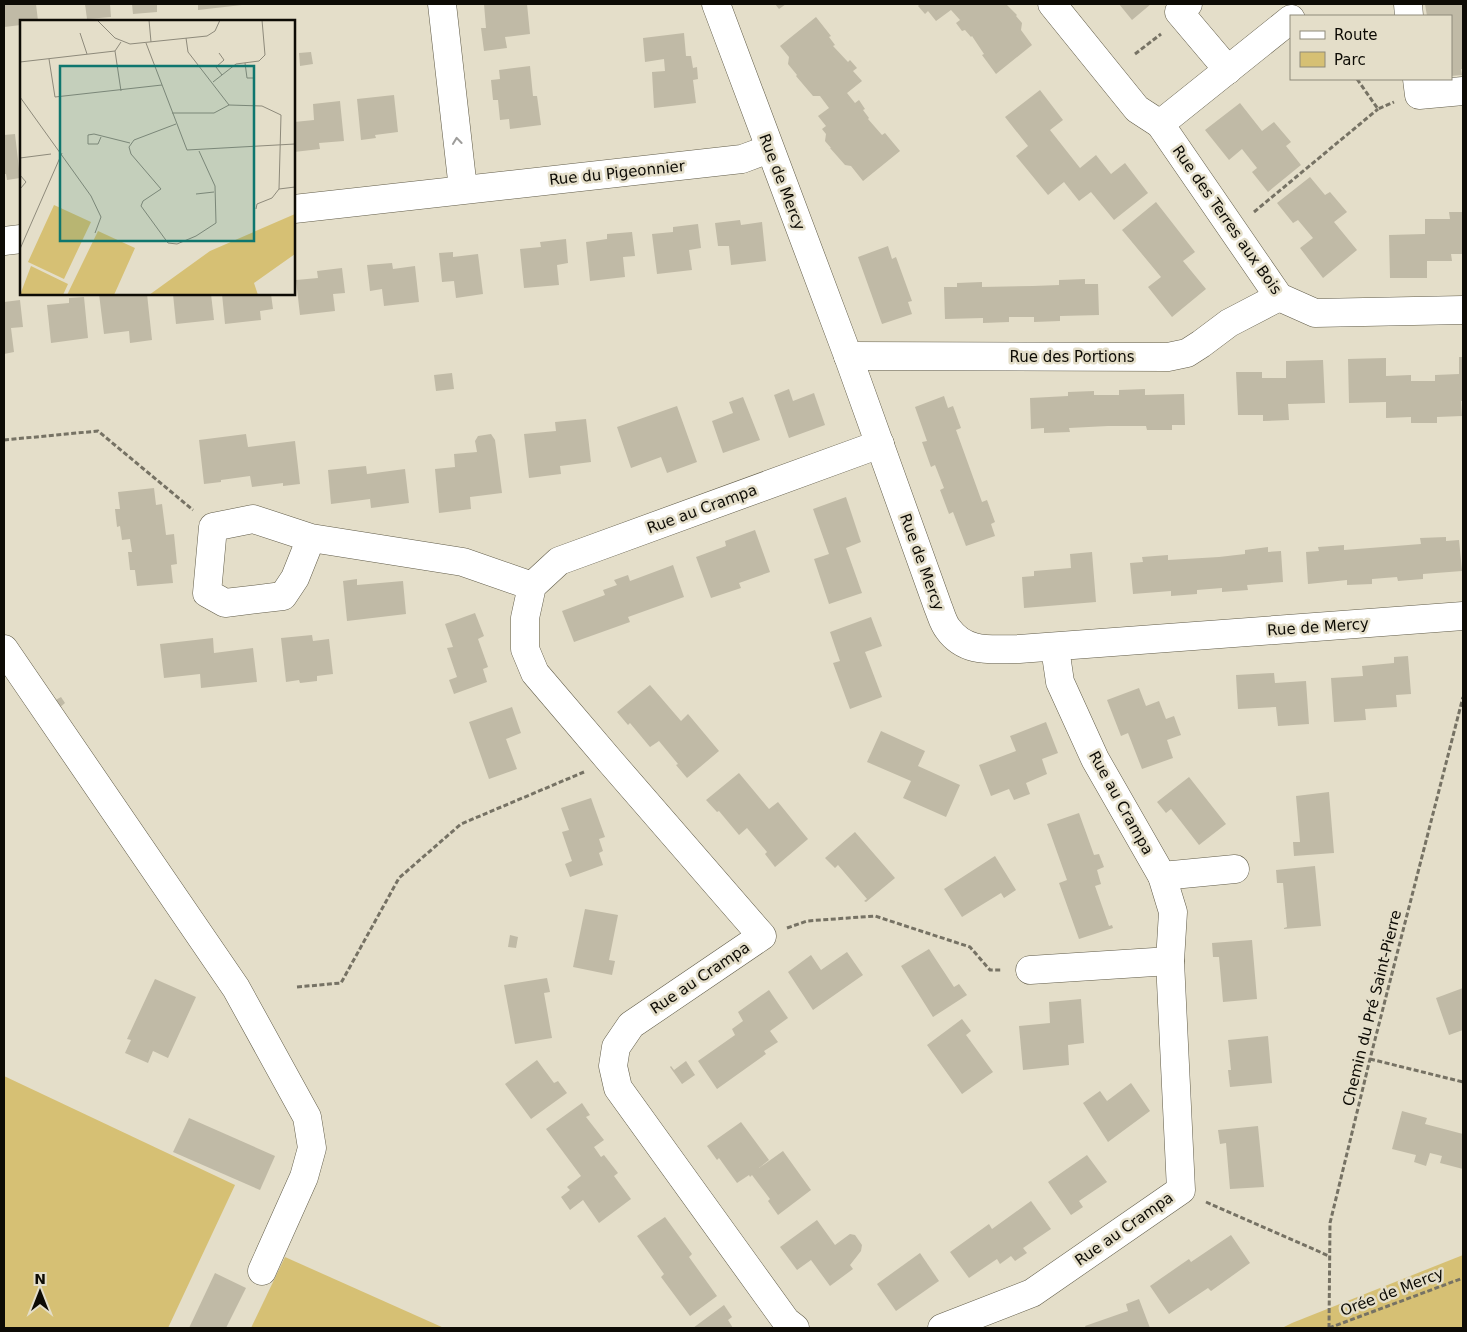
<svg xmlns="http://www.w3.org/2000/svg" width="1467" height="1332" font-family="'DejaVu Sans',sans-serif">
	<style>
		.green { fill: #d6c074 }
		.building { fill: #c0baa6 }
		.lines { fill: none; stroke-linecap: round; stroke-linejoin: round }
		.minor-casing { stroke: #615c49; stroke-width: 29 }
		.path { stroke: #767264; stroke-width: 3; stroke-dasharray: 5 2.5; stroke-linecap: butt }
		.minor { stroke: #fff; stroke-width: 28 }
		.oneway { stroke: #9e9d9b }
		.labels { text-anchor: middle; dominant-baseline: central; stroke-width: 5; stroke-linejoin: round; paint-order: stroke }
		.street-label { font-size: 15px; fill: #0d0b05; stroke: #e4dec9 }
		.inset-road { fill: none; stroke: #8e8a7b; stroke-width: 1 }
		.view { fill: #0f766e; fill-opacity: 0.15; stroke: #0f766e; stroke-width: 2.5 }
		.inset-edge { fill: none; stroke: #0d0b05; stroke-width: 2.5 }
	</style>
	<rect width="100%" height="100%" fill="#e4dec9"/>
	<g class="green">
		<path d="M4 1076 235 1185 168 1328H4Z"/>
		<path d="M1463 1255V1328H1282L1292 1323Z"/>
		<path d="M285 1257 444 1328H251Z"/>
	</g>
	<g class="building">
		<path d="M4 4H36L38 21H21V25L4 27Z"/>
		<path d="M85 4H110L111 17 87 19Z"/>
		<path d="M132 4H157V12L133 14Z"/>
		<path d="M198 4H242V5L198 10Z"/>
		<path d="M484 4H527L530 34 505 37 507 48 484 51 481 28H486Z"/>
		<path d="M775 4H786L779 9Z"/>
		<path d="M920 4H1006L1017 15 1016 16 1022 23 1021 30 1032 45 996 74 982 55 984 54 972 36 971 37 965 30 962 31 956 23 960 20 951 10 936 21 928 11 925 14 918 6Z"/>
		<path d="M1119 4H1151L1132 20Z"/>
		<path d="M1425 4H1462L1463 69H1461L1462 75 1451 76V16H1427Z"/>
		<path d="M816 17 831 36 829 37 835 45 833 46 848 62 850 60 857 68 853 71 862 81 847 93 855 103 859 100 865 109 863 110 869 118 868 119 882 135 885 133 900 151 863 181 851 166 845 165 830 148H831L825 141 826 134 822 129 826 126 818 116 829 108 820 96H813L796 76 797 75 788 64 789 57 780 46Z"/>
		<path d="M684 33 686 56H691L693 68 697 67 698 79 693 80 696 103 654 108 652 72 665 71 664 59 645 62 643 38Z"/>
		<path d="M311 52 313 64 300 66 299 53Z"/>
		<path d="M530 66 533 96H537L541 125 510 129 509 119 500 120 498 100H493L491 80 500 79 499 70Z"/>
		<path d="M1040 90 1063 120 1050 130 1080 168 1096 155 1111 174 1125 163 1148 193 1114 220 1091 192 1079 201 1064 182 1048 195 1016 156 1028 146 1005 117Z"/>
		<path d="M394 95 398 132 375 135 376 138 361 140 357 99Z"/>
		<path d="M340 101 344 141 319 143 320 149 294 152V122L314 120 313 104Z"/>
		<path d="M1240 103 1262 131 1274 122 1291 142 1286 146 1301 165 1268 192 1252 172 1257 168 1242 149 1229 160 1205 130Z"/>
		<path d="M15 134 20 178 7 180 6 174H4V135Z"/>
		<path d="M1310 177 1325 195 1330 192 1347 212 1334 222 1357 250 1323 278 1300 248 1313 238 1298 220 1293 223 1277 203Z"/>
		<path d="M1156 202 1195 252 1183 261 1206 289 1172 317 1148 287 1161 277 1122 230Z"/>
		<path d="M1449 212H1463V254H1451L1452 261H1427V278H1390L1389 235 1425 234V219H1450Z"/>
		<path d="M740 220 741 225 762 222 766 261 731 265 729 246H718L715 223Z"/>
		<path d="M698 224 701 248 689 250 692 270 657 274 652 234 673 232V227Z"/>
		<path d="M632 232 635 256 623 257 625 277 590 281 586 242 607 239V234Z"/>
		<path d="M566 239 568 263 557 265 559 285 524 288 520 249 541 247 540 242Z"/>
		<path d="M888 246 892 259 896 257 912 301 908 302 912 314 882 324 858 257Z"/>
		<path d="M453 252V257L478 254 483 294 456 298 454 281 442 282 439 253Z"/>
		<path d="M392 263 393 269 415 266 419 302 384 306 382 289 370 291 367 265Z"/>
		<path d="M342 268 345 293 333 294 335 311 300 315 296 280 318 278 317 271Z"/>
		<path d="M1085 279V284H1098L1099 315 1060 316V321L1034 322V317H1009V322L983 323V318L945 319 944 287H957V283L982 282V287L1033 286 1059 285V280Z"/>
		<path d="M99 294H147L152 340 130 343 129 331 104 334Z"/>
		<path d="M173 294H211L214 320 176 324Z"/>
		<path d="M222 294H271L273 309 260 311 261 320 225 324Z"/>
		<path d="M84 297 88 338 51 343 47 305 69 303V298Z"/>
		<path d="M20 300 23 327 11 328 14 352 4 354V302Z"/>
		<path d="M1459 357H1463V401H1461L1462 416 1437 417V423H1411V417L1386 418V402L1349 403 1348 359 1386 358V376L1411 375V381H1435V375L1459 374Z"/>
		<path d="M1323 360 1325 403 1288 404 1289 420 1263 421V415H1238L1236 372H1262V378H1286V361Z"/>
		<path d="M452 373 454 389 436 391 434 375Z"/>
		<path d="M789 389 793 401 814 393 825 425 789 438 774 395Z"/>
		<path d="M1145 389V395L1184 394 1185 425H1172V430H1147L1146 426H1108L1069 428 1070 432 1044 433V428L1031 429 1030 398 1068 396V392L1094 391V395H1119V390Z"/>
		<path d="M944 396 948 408 953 406 961 428 956 430 982 502 987 500 995 522 991 524 995 536 966 546 953 512 949 514 940 490 944 488 935 465 931 467 922 442 927 441 915 407Z"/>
		<path d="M743 397 760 440 723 453 712 421 733 413 729 402Z"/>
		<path d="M677 406 697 462 667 473 661 457 631 468 617 427Z"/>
		<path d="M586 419 591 462 560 466 561 474 529 478 524 434 556 431 555 422Z"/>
		<path d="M246 434 248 447 295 441 300 484 283 486V483L252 487 250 476 221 480V482L204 484 199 440Z"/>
		<path d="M491 434 495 440 502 493 470 497 471 509 439 513 435 469 455 467 454 454 477 452 475 441 478 436Z"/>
		<path d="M366 466 367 474 405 469 409 503 371 508 370 499 331 504 328 470Z"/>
		<path d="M154 488 156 505 162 504 166 535 174 534 177 564 171 565 173 583 137 586 135 570H130L128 552H132L130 539 122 540 120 526 117 527 115 509H120L118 492Z"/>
		<path d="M846 497 861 542 846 548 862 593 829 604 814 559 829 554 813 509Z"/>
		<path d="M755 530 770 572 739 583 741 588 711 598 696 557 726 546 725 541Z"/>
		<path d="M1446 537V541L1459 540 1462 571 1423 574V579L1398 581 1397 577 1372 579V584L1347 585V580L1308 584 1306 552 1319 551 1318 547 1344 545V550L1370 548 1421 544 1420 538Z"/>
		<path d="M1268 547V552L1281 551 1283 582 1247 585 1248 590 1222 592V588L1197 590V594L1171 596V591L1133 594 1130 563 1143 562 1142 557 1168 555V560L1219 557 1245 554V550Z"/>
		<path d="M1092 552 1096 602 1024 608 1022 577 1034 576V571L1071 568 1070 554Z"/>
		<path d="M673 565 684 597 628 617 630 622 574 642 562 611 605 595 603 590 617 585 614 580 628 575 630 581Z"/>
		<path d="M357 579V585L403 581 406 614 347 621 343 581Z"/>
		<path d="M475 613 484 636 478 639 488 667 483 669 487 682 454 694 449 680 457 677 447 648 453 647 445 624Z"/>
		<path d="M871 617 882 646 865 652 882 697 850 709 833 663 840 661 830 632Z"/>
		<path d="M312 635 313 641 329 639 333 674 317 676V681L300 683 299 680 286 682 281 638Z"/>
		<path d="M213 638 214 653 253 648 257 682 201 688 200 674 164 678 160 644Z"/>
		<path d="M1408 656 1411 694 1396 695 1397 707 1365 709 1366 720 1334 722 1331 678 1363 676 1362 666 1394 663V657Z"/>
		<path d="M1274 673 1275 683 1306 681 1309 724 1278 726 1276 707 1238 709 1236 675Z"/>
		<path d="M650 685 681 721 688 714 719 751 687 778 676 765 678 764 659 741 650 747 630 723 628 725 617 712Z"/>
		<path d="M1139 688 1146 706 1159 701 1166 719 1174 716 1181 735 1167 740 1173 758 1142 769 1128 733 1121 736 1107 700Z"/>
		<path d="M61 697 65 703 59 708 54 701Z"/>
		<path d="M512 707 521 733 506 739 517 769 489 779 469 722Z"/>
		<path d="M1046 722 1058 753 1042 759 1047 774 1026 783 1030 794 1014 800 1009 789 991 796 979 765 1016 751 1010 736Z"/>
		<path d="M881 731 925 751 918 766 960 785 946 817 903 798 911 781 867 762Z"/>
		<path d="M739 773 769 809 778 802 808 839 775 867 765 854 767 852 747 828 739 835 719 811 717 812 706 800Z"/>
		<path d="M1189 777 1226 824 1199 845 1171 809 1166 813 1157 802Z"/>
		<path d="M1329 792 1334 853 1294 856 1293 842H1300L1296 796Z"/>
		<path d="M591 798 605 837 599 839 603 851 599 853 603 865 570 877 565 864 572 861 562 832 569 830 561 808Z"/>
		<path d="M1079 813 1094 855 1099 854 1104 867 1097 870 1101 884 1095 886 1109 926 1112 925 1113 928 1079 939 1059 883 1067 880 1047 824Z"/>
		<path d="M855 832 895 878 866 902 864 901 867 899 838 865 835 868 825 858Z"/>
		<path d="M995 856 1016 890 1004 898 1001 893 962 917 944 889Z"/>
		<path d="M1315 866 1321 926 1284 929V928L1287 927 1283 883H1277L1276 870Z"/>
		<path d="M585 909 618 915 609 960 615 961 612 975 573 967Z"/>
		<path d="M510 935 518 937 516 948 508 947Z"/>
		<path d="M1252 940 1257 999 1223 1002 1219 957H1213L1212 943Z"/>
		<path d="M929 949 954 987 959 984 967 995 933 1017 901 966Z"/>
		<path d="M847 952 863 975 813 1010 788 972 811 955 821 970Z"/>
		<path d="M547 978 550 992 544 993 552 1038 515 1044 504 985Z"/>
		<path d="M155 979 196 997 168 1058 153 1051 148 1063 125 1053 131 1040 127 1039Z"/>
		<path d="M1463 988V1030L1449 1035 1436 998Z"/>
		<path d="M769 990 788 1018 770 1031 778 1042 764 1051 766 1054 717 1089 698 1061 735 1035 732 1029 743 1021 738 1012Z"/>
		<path d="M1081 999 1084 1043 1068 1045 1069 1065 1023 1070 1019 1026 1050 1023 1049 1002Z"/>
		<path d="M962 1019 971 1031 966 1035 993 1072 962 1094 927 1045Z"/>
		<path d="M1268 1036 1272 1083 1230 1087 1228 1070H1231L1228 1040Z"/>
		<path d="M537 1060 554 1083 558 1081 567 1093 531 1119 505 1084Z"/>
		<path d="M686 1061 695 1075 682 1084 670 1067 671 1066 674 1070Z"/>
		<path d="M1131 1083 1150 1111 1108 1142 1083 1103 1100 1091 1107 1101Z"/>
		<path d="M582 1103 590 1115 586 1117 604 1140 594 1147 601 1157 604 1155 618 1173 614 1176 631 1199 599 1223 583 1200 570 1210 561 1197 570 1190 567 1187 581 1176 546 1129Z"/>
		<path d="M1402 1111 1427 1118 1425 1124 1463 1134V1169L1440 1163 1442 1156 1430 1153 1426 1166 1414 1162 1416 1155 1392 1149Z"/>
		<path d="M189 1118 275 1156 260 1190 173 1152Z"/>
		<path d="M741 1122 769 1160 759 1168 783 1151 811 1190 778 1215 768 1201 770 1199 752 1175 750 1177 749 1175 737 1183 719 1158 717 1160 707 1146Z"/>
		<path d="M1258 1126 1264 1187 1230 1189 1226 1143 1220 1144 1218 1130Z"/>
		<path d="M1087 1155 1107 1182 1079 1201 1083 1207 1071 1215 1048 1182Z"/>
		<path d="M1031 1201 1051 1229 1023 1248 1027 1253 1015 1261 1011 1256 1000 1264 997 1259 969 1278 950 1252 989 1224 992 1229Z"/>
		<path d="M665 1217 692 1254 689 1257 717 1296 690 1316 661 1277 664 1274 637 1236Z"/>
		<path d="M817 1220 835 1245 850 1234 855 1235 862 1245 861 1251 850 1265 853 1269 830 1286 811 1260 797 1270 780 1247Z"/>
		<path d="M1231 1235 1250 1263 1211 1291 1208 1288 1169 1314 1150 1286 1189 1259 1191 1262Z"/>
		<path d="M920 1253 939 1281 896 1311 877 1284Z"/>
		<path d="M215 1273 246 1288 226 1328H189Z"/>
		<path d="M1139 1299 1150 1328H1086L1085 1326 1128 1311 1126 1304Z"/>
		<path d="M724 1305 732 1317 728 1320 733 1328H693Z"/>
	</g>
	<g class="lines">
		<defs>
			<g id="minor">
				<path d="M442 4 463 189"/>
				<path d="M716 4 848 356 938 607C941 614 943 623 948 629 966 654 992 649 1019 649L1463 616"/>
				<path d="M1052 4 1137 109 1160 124 1279 297 1315 313 1463 310"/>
				<path d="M1188 4 1179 12 1228 70"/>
				<path d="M1408 4 1409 16"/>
				<path d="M1417 79 1419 95 1463 91"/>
				<path d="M1160 124 1291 19"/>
				<path d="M294 209 742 159 769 149"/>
				<path d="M4 241 21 239"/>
				<path d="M848 356 1168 357 1187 353 1201 344 1229 323 1279 297"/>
				<path d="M311 538 295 578 283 596 225 603 207 593 213 527 253 519 311 538 463 562 532 586"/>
				<path d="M4 649 236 988 307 1117 312 1148 304 1177 262 1271"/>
				<path d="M1162 876 1235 869"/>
				<path d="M1030 970 1170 961"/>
				<path d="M795 1328 786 1321 618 1088 613 1066 616 1047 631 1025 762 936 610 761 535 673 525 649V618L532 586 559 561 880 444"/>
				<path d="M942 1328 1032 1293 1181 1190 1170 961 1173 912 1162 876 1095 759 1060 682 1055 648"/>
			</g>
		</defs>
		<use href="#minor" class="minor-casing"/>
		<g class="path">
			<path d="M1135 54 1161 34"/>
			<path d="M1357 79 1378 109 1394 102"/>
			<path d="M1254 212 1378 109"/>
			<path d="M4 440 98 431 193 510"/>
			<path d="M787 928 807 921 875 916 970 947 990 970H1002"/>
			<path d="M297 987 341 983 399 878 461 824 584 772"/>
			<path d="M1370 1059 1463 1082"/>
			<path d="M1206 1202 1329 1256"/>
			<path d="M1329 1328 1330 1223 1370 1059 1463 697"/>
			<path d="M1329 1328 1463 1278"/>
		</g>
		<use href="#minor" class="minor"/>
	</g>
	<defs><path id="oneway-chevron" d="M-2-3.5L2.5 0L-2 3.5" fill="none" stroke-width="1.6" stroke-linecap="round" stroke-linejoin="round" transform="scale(1.25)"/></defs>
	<use class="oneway" href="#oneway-chevron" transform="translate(457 141) rotate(-96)"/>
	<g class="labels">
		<g class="street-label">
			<text transform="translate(617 173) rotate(-6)">Rue du Pigeonnier</text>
			<text transform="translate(782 182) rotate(69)">Rue de Mercy</text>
			<text transform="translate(1227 220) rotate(55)">Rue des Terres aux Bois</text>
			<text x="1072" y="357">Rue des Portions</text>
			<text transform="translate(702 509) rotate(-20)">Rue au Crampa</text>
			<text transform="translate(922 562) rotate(70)">Rue de Mercy</text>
			<text transform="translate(1318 627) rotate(-4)">Rue de Mercy</text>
			<text transform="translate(1121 803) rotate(61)">Rue au Crampa</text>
			<text transform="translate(700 978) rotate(-34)">Rue au Crampa</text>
			<text transform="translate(1372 1008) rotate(-76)">Chemin du Pré Saint-Pierre</text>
			<text transform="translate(1124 1229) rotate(-35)">Rue au Crampa</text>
			<text transform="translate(1392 1292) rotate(-21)">Orée de Mercy</text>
		</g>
	</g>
	<g transform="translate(20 20)">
		<rect width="275" height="275" fill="#e4dec9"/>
		<path d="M34 185 71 202 44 259 8 242ZM275 194V234L234 263 238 275H129L190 231ZM78 211 115 228 94 275H47ZM11 246 48 264 43 275H0Z" fill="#d6c074"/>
		<path class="inset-road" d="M77 0 95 18 110 24 187 16 195 11 200 0M129 0 131 22M60 13 67 34M166 18 168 32 209 85 242 86 261 95 259 169 275 167M126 23 167 130 275 124M95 31 101 71M199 33 204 40 196 47 202 55M29 39 35 77 142 65M0 42 95 31 101 22M225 43 227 58H235M193 62 216 44 239 41 245 35 242 0M0 77 71 176 81 197 75 213M152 93H194L209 85M156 104 114 120 109 127 111 134 141 169 123 181 121 186 148 223 157 224 176 216 196 203 195 166 179 131M81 117 78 124H68V115L74 114 110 123M0 138 31 134M0 155 6 162 0 169M176 174 194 172M236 189 237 184 252 178 259 169M0 229 42 133"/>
		<path class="view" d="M40 46H234V221H40Z"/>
		<rect width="275" height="275" class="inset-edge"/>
	</g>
	<rect width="1467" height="1332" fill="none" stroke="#0d0b05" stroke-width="10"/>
	<rect x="1290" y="15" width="162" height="65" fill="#e4dec9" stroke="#8e8a7b"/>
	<rect x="1300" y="31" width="25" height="8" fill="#ffffff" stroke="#8e8a7b"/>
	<text x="1334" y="40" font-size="15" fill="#0d0b05">Route</text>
	<rect x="1300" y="52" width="25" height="15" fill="#d6c074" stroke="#8e8a7b"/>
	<text x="1334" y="65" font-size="15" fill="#0d0b05">Parc</text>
	<g transform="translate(40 1292)" stroke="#e4dec9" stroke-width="4" paint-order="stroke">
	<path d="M0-4L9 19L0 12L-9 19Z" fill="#0d0b05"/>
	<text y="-8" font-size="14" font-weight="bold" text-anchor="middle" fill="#0d0b05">N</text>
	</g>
</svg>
